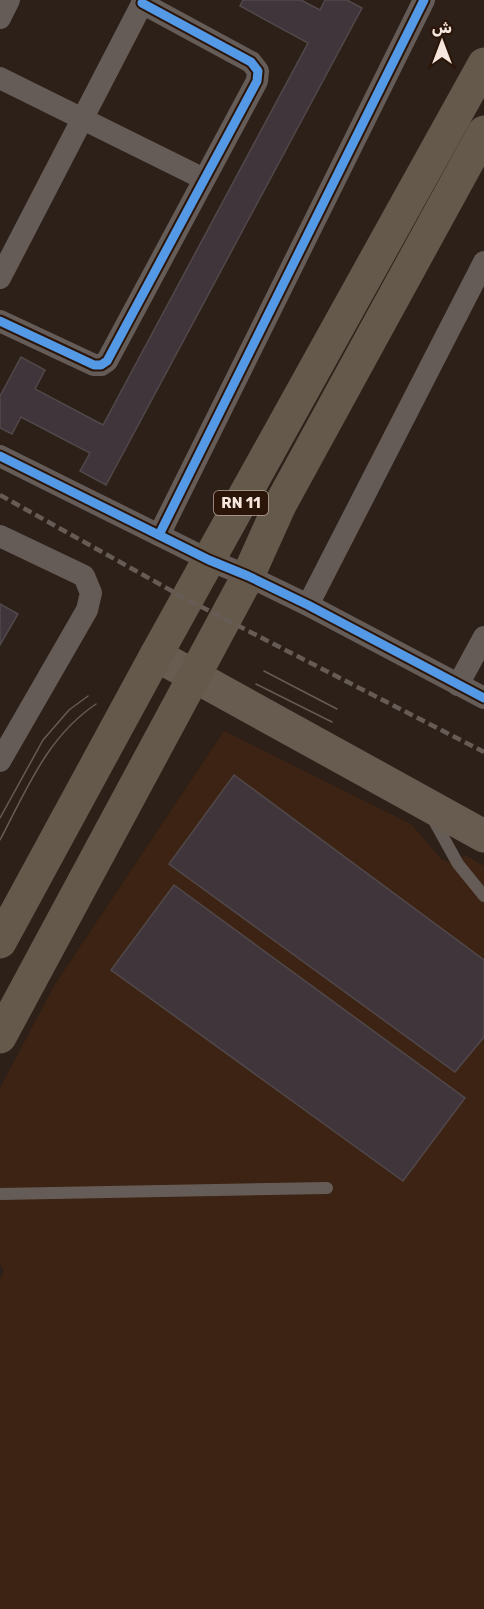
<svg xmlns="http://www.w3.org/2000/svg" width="484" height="1609" font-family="Rubik,'Noto Naskh Arabic',sans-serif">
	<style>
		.built { fill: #3d2313 }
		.building { fill: #41353c; stroke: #504849; stroke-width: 1.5 }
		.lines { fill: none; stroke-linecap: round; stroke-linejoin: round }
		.lane { stroke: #665c57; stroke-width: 12 }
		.street { stroke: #665c57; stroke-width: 22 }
		.primary { stroke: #685c51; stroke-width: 33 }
		.highway { stroke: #64594b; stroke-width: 33 }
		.tram { stroke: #665c55; stroke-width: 1.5 }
		.rail { stroke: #665c55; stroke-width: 4.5; stroke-dasharray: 9 4.5; stroke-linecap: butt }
		.cycleway-casing { stroke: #2b1408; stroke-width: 13 }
		.cycleway { stroke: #5399e6; stroke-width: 9 }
		.labels { text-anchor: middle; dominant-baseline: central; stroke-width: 4.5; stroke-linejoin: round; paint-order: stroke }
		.shield { fill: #2b1408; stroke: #b9a79d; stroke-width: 1.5 }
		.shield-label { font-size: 15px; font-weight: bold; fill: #f6e6dd }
	</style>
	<rect width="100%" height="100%" fill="#2d2019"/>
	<path class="built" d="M224 731 411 824 442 860 458 864 465 855 484 866V1609H0V1279L4 1272 0 1263V1088L54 986Z"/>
	<g class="building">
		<path d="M243 0H301L320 10 325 0H347L362 8 106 485 80 471 90 453 21 417 12 434 0 428V396L21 357 45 370 35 389 103 425 308 43 240 6Z"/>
		<path d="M0 604 18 614 0 645Z"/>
		<path d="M234 775 484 960V1037L455 1072 169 864Z"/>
		<path d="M174 885 465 1098 403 1181 111 970Z"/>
	</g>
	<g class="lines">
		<g class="lane">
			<path d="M432 817 458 864 484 896"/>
			<path d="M0 1194 327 1188"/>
		</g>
		<g class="street">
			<path d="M0 18 9 0"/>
			<path d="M0 78 204 179"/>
			<path d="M0 278 144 0"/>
			<path d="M0 321 94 365H101L107 361 257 81 258 71 251 62 142 3"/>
			<path d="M0 456 209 560 248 576 308 605 484 698"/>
			<path d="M159 535 424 0"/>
			<path d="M0 536 84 576 91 593 87 610 0 761"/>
			<path d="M308 605 484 262"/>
			<path d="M458 685 484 637"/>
		</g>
		<path class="primary" d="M156 655 484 836"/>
		<g class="highway">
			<path d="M0 942 156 655 484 64"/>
			<path d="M0 1037 248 576 280 505 484 132"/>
		</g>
		<g class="tram">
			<path d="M264 671 337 709"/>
			<path d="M256 684 332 722"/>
			<path d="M0 818 43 740 69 710 88 696"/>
			<path d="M0 840C27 789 47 737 96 704"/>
		</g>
		<path class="rail" d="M0 495 188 600 484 752"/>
		<defs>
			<g id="cycleway">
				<path d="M0 321 94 365H101L107 361 257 81 258 71 251 62 142 3"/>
				<path d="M0 456 209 560 248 576 308 605 484 698"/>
				<path d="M159 535 424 0"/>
			</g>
		</defs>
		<use href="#cycleway" class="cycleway-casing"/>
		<use href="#cycleway" class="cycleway"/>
	</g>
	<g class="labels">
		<rect class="shield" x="214" y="491" width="54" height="24" rx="4.5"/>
		<g class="shield-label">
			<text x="241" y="503">RN 11</text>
		</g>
	</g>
	<g transform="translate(442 42)" stroke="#2b1408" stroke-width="4.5" paint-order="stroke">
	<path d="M0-4.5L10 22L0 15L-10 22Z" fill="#f6e6dd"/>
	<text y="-9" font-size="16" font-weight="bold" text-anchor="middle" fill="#f6e6dd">ش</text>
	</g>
</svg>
